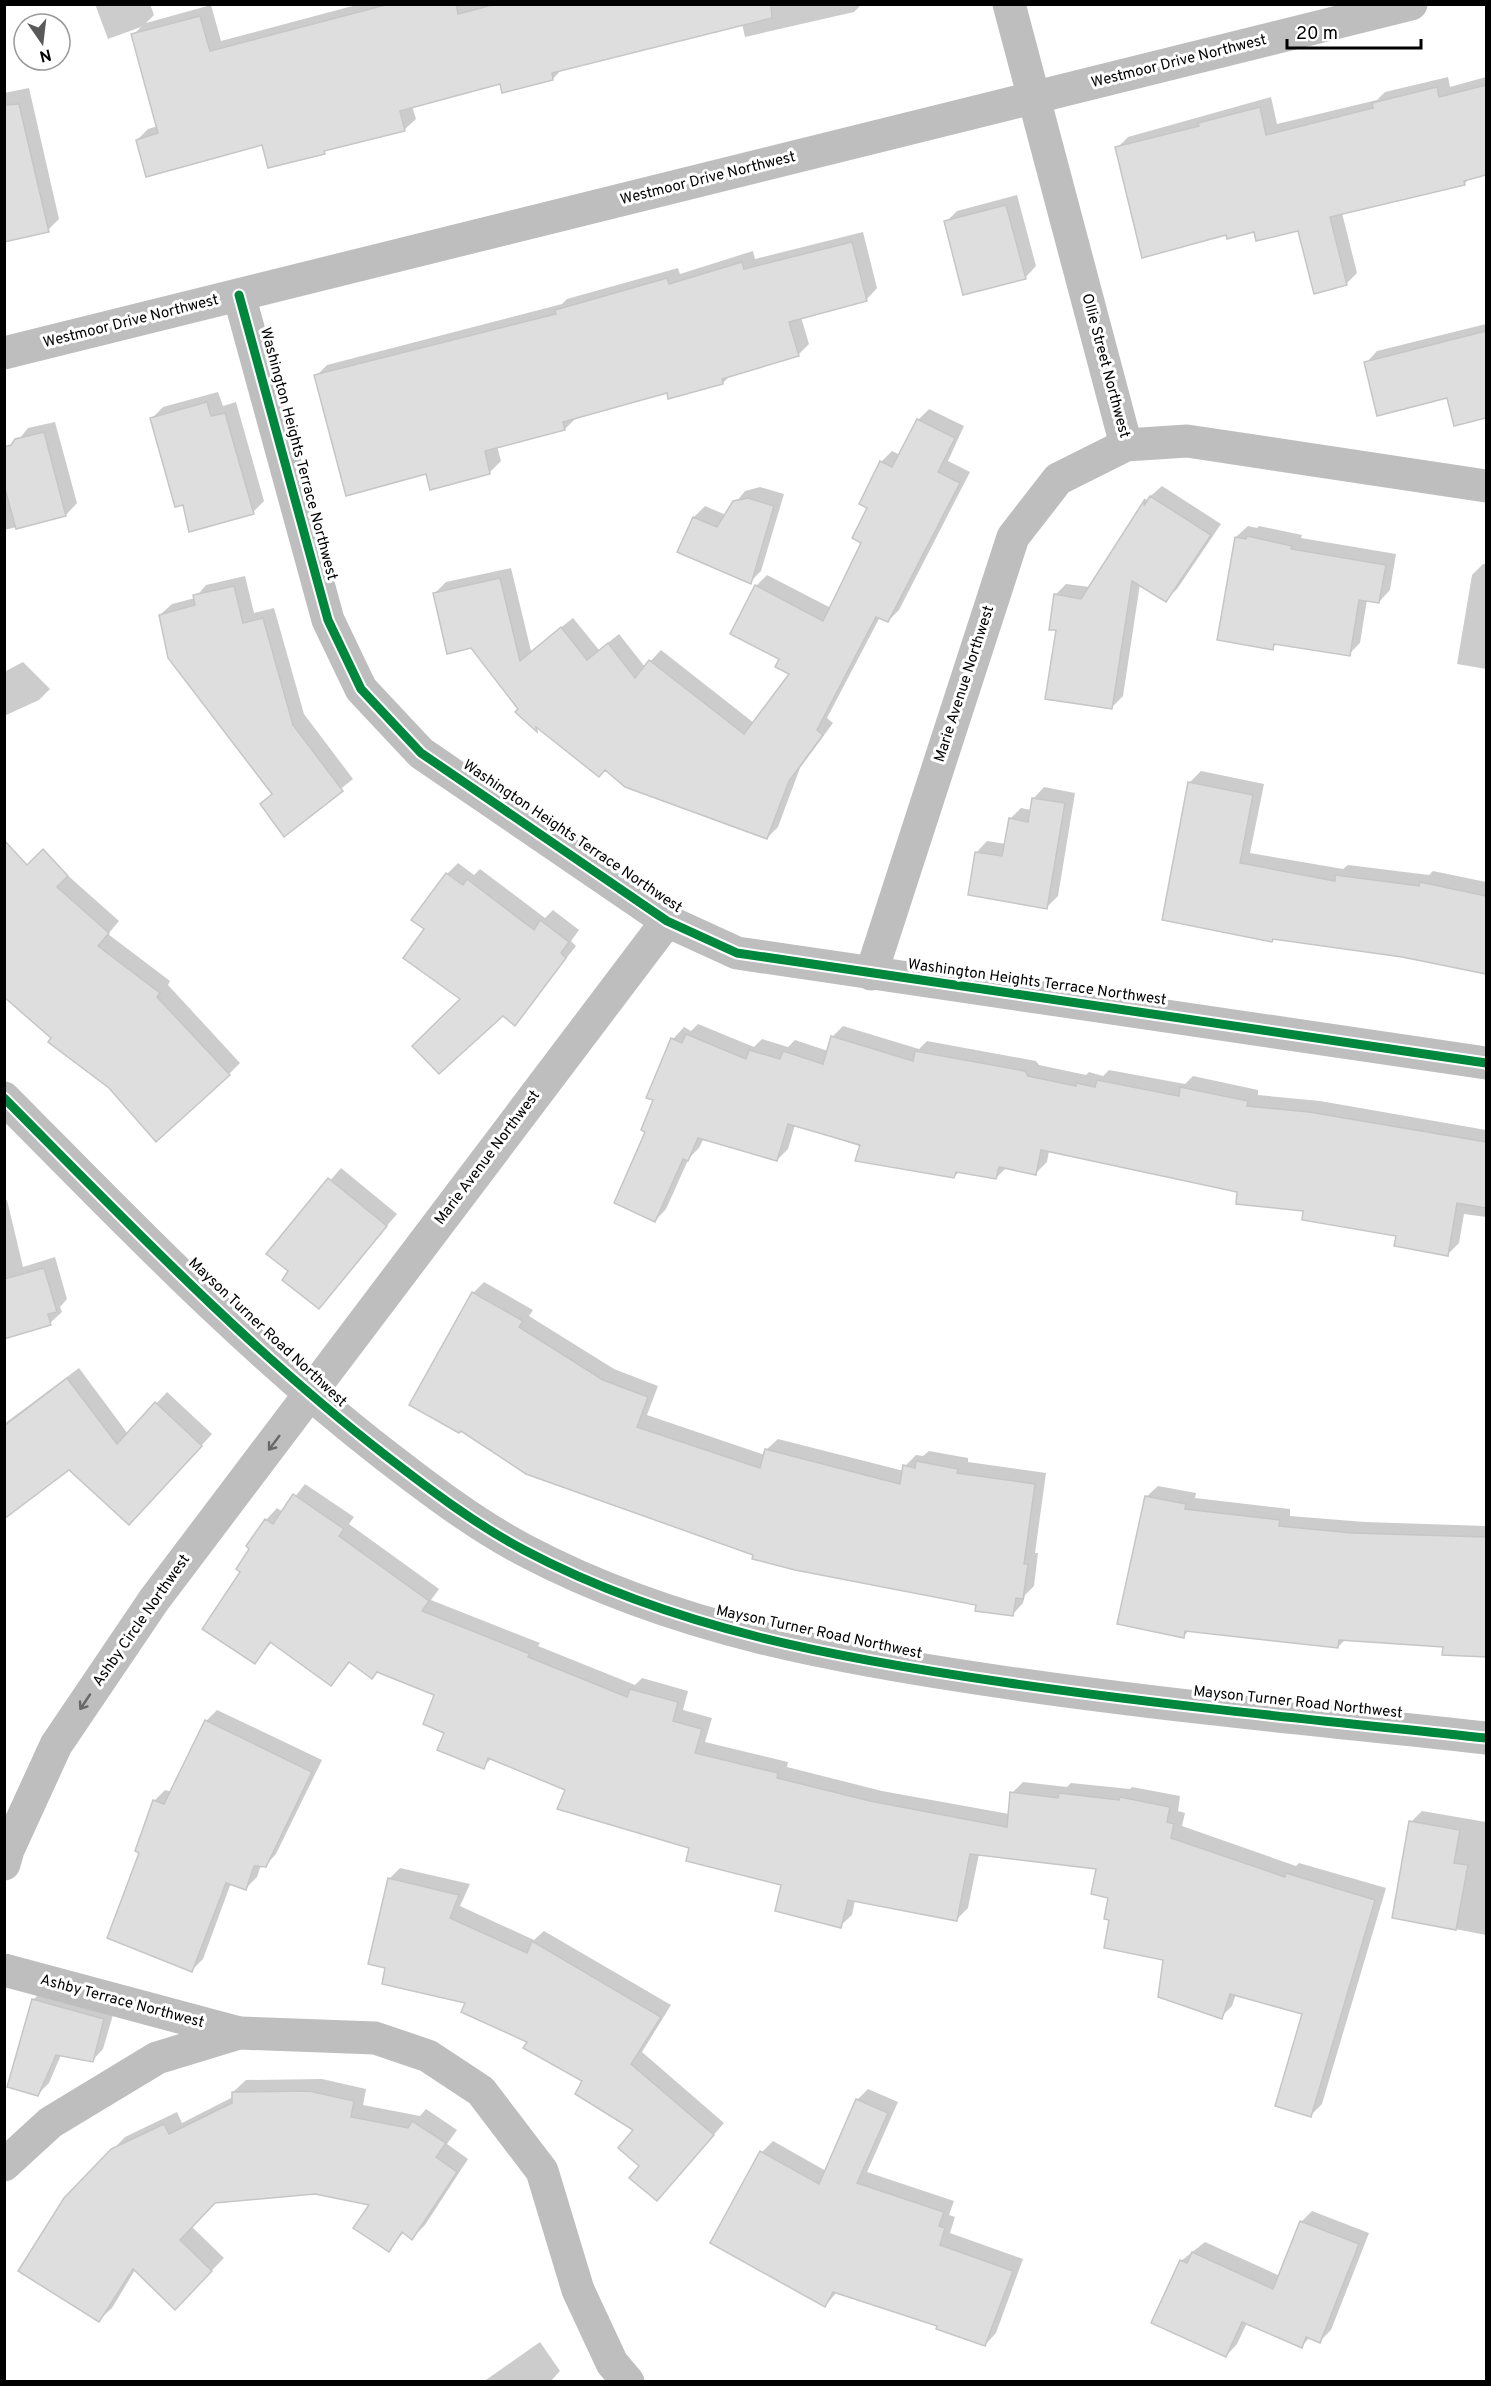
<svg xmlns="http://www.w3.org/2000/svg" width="1491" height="2386" font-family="Overpass,sans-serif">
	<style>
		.shadow { fill: #0003 }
		.building { fill: #dedede; stroke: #c6c6c6; stroke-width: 1.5 }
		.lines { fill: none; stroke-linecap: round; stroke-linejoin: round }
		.street { stroke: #bebebe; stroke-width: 33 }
		.cycleway-casing { stroke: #fff; stroke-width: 13 }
		.cycleway { stroke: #00873e; stroke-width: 9 }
		.oneway { stroke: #686868 }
		.labels { text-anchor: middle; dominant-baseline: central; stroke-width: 6; stroke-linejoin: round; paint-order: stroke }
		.street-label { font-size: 15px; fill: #000; stroke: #fff }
	</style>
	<rect width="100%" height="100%" fill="#fff"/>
	<g class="shadow">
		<path d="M95 4H150L154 15 146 23 211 5 221 41 360 4H862L854 12 745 37 742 24 562 69 553 79 501 83 412 106 416 119 404 130 327 149 324 152 263 143 137 140 148 129 158 126 133 35 141 27 108 39Z"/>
		<path d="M1448 77 1450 87 1486 77V173L1471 177 1464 184 1342 213 1357 273 1346 284 1299 229 1227 234 1117 148 1128 137 1271 97 1277 124 1377 100 1385 92Z"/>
		<path d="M29 88 59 219 48 230 4 240V93Z"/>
		<path d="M1017 195 1036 266 1025 278 946 222 957 211Z"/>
		<path d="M863 232 877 288 866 300 801 317 809 344 798 355 731 375 723 383 668 392 577 417 565 429 497 446 501 461 490 472 431 488 427 472 316 376 327 365 562 304 567 299 678 268 680 274 753 251 755 259Z"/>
		<path d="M1486 324V417L1455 424 1448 396 1366 363 1377 351Z"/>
		<path d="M218 392 223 406 236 402 264 501 253 512 184 503 152 418 163 407Z"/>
		<path d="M929 409 964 426 948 461 970 472 899 610 888 621 880 617 827 718 833 723 800 768 778 827 767 838 605 769 538 728 537 730 435 593 446 582 511 568 531 651 573 618 599 650 619 634 645 667 661 650 754 723 792 674 781 658 756 586 767 575 831 608 863 543 869 507 881 462 892 451 900 455 918 420Z"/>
		<path d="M55 422 77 503 66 515 4 530V458L28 428Z"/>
		<path d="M1162 486 1221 524 1177 589 1165 600 1140 584 1123 696 1112 707 1057 629 1055 595 1066 584 1090 587 1146 500Z"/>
		<path d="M760 487 784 494 761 571 750 582 679 551 694 517 705 506 726 515 745 491Z"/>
		<path d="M1248 526 1257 528 1259 526 1302 535 1301 538 1396 554 1390 590 1379 602 1367 600 1360 643 1349 654 1278 643 1272 648 1236 537Z"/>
		<path d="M1483 564H1486V669L1457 664 1472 575Z"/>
		<path d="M245 576 254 613 274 608 304 714 353 779 285 834 262 804 273 793 160 615 172 604 195 598 206 585Z"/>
		<path d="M23 662 50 689 39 700 4 716V672Z"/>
		<path d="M1201 771 1264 784 1250 853 1343 869 1348 865 1429 875 1433 871 1486 882V973L1402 956 1274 938 1189 783Z"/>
		<path d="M1044 787 1075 793 1058 896 1047 907 976 853 987 841 1006 844 1010 819 1021 808 1031 810 1033 799Z"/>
		<path d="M47 857 119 921 108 934 170 981 168 985 240 1063 229 1074 110 1086Z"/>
		<path d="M458 863 474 875 480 869 545 918 553 910 579 930 571 941 576 946 515 1024 503 1014 462 999 427 929 447 874Z"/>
		<path d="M698 1024 754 1047 762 1039 788 1047 795 1040 828 1051 832 1037 843 1026 919 1049 927 1041 1036 1061 1039 1065 1086 1075 1089 1072 1103 1076 1109 1070 1185 1084 1193 1076 1258 1090V1095L1320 1101 1486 1130V1217L1464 1214 1459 1243 1448 1254 1398 1235 1239 1191 1049 1151 1047 1162 1036 1173 1007 1167 996 1178 960 1171 954 1177 795 1125 788 1149 777 1160 704 1138 699 1148 689 1158 666 1209 655 1221 647 1131 655 1100 648 1097 673 1039 684 1027 691 1031Z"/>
		<path d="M341 1168 397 1214 318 1307 290 1271 268 1253Z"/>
		<path d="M4 1200H7L23 1267 55 1257 67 1299 60 1307 62 1312 50 1323 4 1337Z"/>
		<path d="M484 1282 533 1310 529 1316 614 1369 658 1386 647 1415 765 1455 766 1450 778 1439 904 1471 905 1466 916 1455 923 1456 929 1451 968 1458V1462L1046 1473 1035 1553H1038L1034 1586 1025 1595 1023 1603 1012 1615 978 1604 755 1554 473 1293Z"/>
		<path d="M79 1368 128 1434 167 1392 212 1434 140 1512 69 1469 4 1499V1424Z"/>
		<path d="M305 1484 354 1517 349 1524 439 1589 431 1600 540 1643 538 1646 635 1685 642 1678 688 1691 683 1710 712 1718 705 1742 788 1762 787 1767 882 1791 1009 1814 1012 1793 1023 1782 1067 1787 1071 1783 1130 1789 1132 1787 1180 1796 1178 1811 1185 1813 1182 1826 1296 1866 1299 1863 1386 1888 1322 2104 1311 2115 1303 2013 1236 1994 1232 2006 1221 2017 1165 1958 1111 1919 1110 1897 1098 1868 979 1854 968 1908 957 1919 855 1900 852 1915 840 1926 783 1884 691 1847 567 1789 492 1758 483 1767 436 1694 351 1661 331 1684 272 1642 255 1662 242 1571 251 1548 248 1546 266 1520 277 1508 283 1512Z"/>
		<path d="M1158 1486 1196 1493 1195 1498 1290 1509V1516L1365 1522 1486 1526V1657L1444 1654V1645L1346 1639 1338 1647 1189 1630 1184 1636 1146 1497Z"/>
		<path d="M217 1710 322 1760 276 1854 265 1866 261 1865 257 1877 246 1888 231 1883 203 1959 192 1970 141 1852 154 1801 165 1790 172 1792 206 1721Z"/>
		<path d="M1422 1811 1486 1822V1935L1394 1917 1411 1822Z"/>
		<path d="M400 1868 470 1884 460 1906 534 1940 544 1931 671 2005 642 2052 724 2123 668 2188 641 2166 635 2129 584 2081 467 2002 387 1967 389 1879Z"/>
		<path d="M44 1989 115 2008 103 2049 92 2061 61 2055 49 2083 38 2094 33 2000Z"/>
		<path d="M322 2079 366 2089 363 2105 420 2116 426 2109 457 2130 447 2144 468 2159 425 2225 412 2238 404 2232 388 2250 371 2204 315 2192 215 2202 192 2227 224 2258 175 2308 135 2270 112 2308 99 2320 65 2199 125 2137 177 2112 182 2123 233 2097V2092L246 2080Z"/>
		<path d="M868 2089 898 2102 867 2172 954 2201 949 2215 955 2217 950 2233 1023 2259 996 2333 985 2345 939 2325 837 2292 825 2306 762 2152 773 2141 826 2171 857 2100Z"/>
		<path d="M1312 2211 1369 2233 1331 2330 1320 2341 1310 2337 1302 2346 1247 2323 1237 2344 1226 2356 1181 2261 1205 2242 1280 2276 1301 2222Z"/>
		<path d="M540 2342 560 2371 550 2382H483Z"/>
	</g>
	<g class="building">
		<path d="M389 4H456L458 14 496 4H771L772 18 552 73 553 80 502 93 500 84 400 111 405 131 324 151 325 154 268 168 262 145 146 177 136 140 158 133 131 34 200 16 210 51Z"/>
		<path d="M1486 85V175L1464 181 1465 185 1330 217 1347 285 1314 294 1298 231 1256 241 1254 232 1227 239 1226 235 1142 258 1115 147 1199 126 1198 123 1260 107 1266 135 1373 108 1372 103 1437 87 1439 97Z"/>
		<path d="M19 104 49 232 4 242V105Z"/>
		<path d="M1006 205 1026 279 963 295 944 221Z"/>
		<path d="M852 242 867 301 789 322 799 356 722 379 723 384 668 399 667 393 563 422 565 430 485 451 490 474 430 490 426 474 346 496 314 375 556 314 555 310 667 278 669 284 742 262 744 269Z"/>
		<path d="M1486 331V418L1454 426 1447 398 1377 416 1364 362Z"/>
		<path d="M207 402 211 416 225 413 254 514 189 532 183 505 175 507 150 418Z"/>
		<path d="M917 419 955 438 938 472 960 483 888 622 876 617 817 730 823 735 789 781 767 839 625 787 605 770 599 777 536 727 537 732 515 712 518 709 471 648 447 654 433 593 500 578 520 661 561 627 587 660 608 643 635 678 649 660 744 734 789 674 775 667 779 659 730 634 755 585 823 621 861 543 852 538 867 508 859 504 880 461 892 467Z"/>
		<path d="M44 432 66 516 16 529 4 485V447L11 445 15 439Z"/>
		<path d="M1150 496 1211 535 1166 602 1132 581 1112 709 1045 699 1056 630H1049L1054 594 1081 599 1145 499 1144 506Z"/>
		<path d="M748 498 774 506 751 584 677 552 693 517 717 527 733 501Z"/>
		<path d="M1247 536 1292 546 1291 549 1386 565 1379 603 1359 600 1350 656 1274 644 1273 650 1217 640 1235 537 1246 539Z"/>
		<path d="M234 586 243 623 263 618 293 725 343 791 284 837 260 804 272 794 168 658 159 615 195 605 193 595Z"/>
		<path d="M1188 782 1253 795 1240 863 1335 881V875L1419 886 1420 882 1486 896V974L1402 957 1273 939 1272 942 1162 920Z"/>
		<path d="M1032 798 1065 803 1047 909 968 895 975 852 1002 856 1009 818 1028 822Z"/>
		<path d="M4 840 27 865 43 849 68 876 57 887 109 933 98 946 160 993 157 997 230 1075 156 1142 109 1088 48 1042 51 1038 4 997Z"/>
		<path d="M446 873 463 885 467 879 534 930 540 920 569 942 561 953 566 958 515 1026 503 1016 439 1074 412 1046 460 999 403 958 424 929 411 920Z"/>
		<path d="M686 1034 746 1059 749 1050 780 1059 783 1051 823 1064 831 1036 913 1061 915 1051 1025 1071 1028 1076 1076 1086V1083L1095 1087 1097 1080 1179 1096 1180 1087 1248 1101 1247 1106 1309 1112 1486 1142V1208L1457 1203 1448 1256 1394 1246 1396 1236 1302 1220 1303 1211 1236 1204 1237 1192 1041 1150 1036 1175 999 1167 996 1179 956 1172 954 1178 855 1161 860 1145 788 1124 777 1161 698 1138 688 1161 683 1159 655 1222 614 1203 645 1132 641 1130 653 1100 646 1098 671 1038 682 1043Z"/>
		<path d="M328 1178 387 1226 319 1309 282 1280 288 1271 266 1254Z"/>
		<path d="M44 1268 57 1312 48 1314 51 1325 4 1339V1279Z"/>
		<path d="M472 1292 523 1321 519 1327 603 1380 648 1397 637 1427 760 1468 765 1449 900 1484 903 1465 915 1468 916 1461 958 1469 957 1473 1035 1484 1024 1564H1028L1023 1599 1016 1598 1013 1616 975 1611 976 1605 795 1570 752 1559 753 1555 526 1474 461 1431 459 1433 409 1405Z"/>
		<path d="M67 1378 117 1444 155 1402 202 1446 129 1525 69 1470 4 1519V1426Z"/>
		<path d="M293 1494 344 1529 339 1536 429 1601 422 1611 530 1654 528 1657 627 1697 630 1689 678 1702 673 1721 702 1729 695 1753 778 1773 777 1778 870 1801 1007 1827 1010 1792 1058 1798 1059 1793 1119 1800 1120 1797 1170 1807 1167 1822 1174 1824 1171 1838 1285 1877 1286 1873 1375 1900 1311 2117 1275 2106 1302 2014 1230 1994 1222 2019 1158 1997 1163 1960 1104 1948 1109 1920 1104 1919 1108 1898 1091 1894 1096 1869 970 1854 957 1921 848 1900 841 1928 775 1911 781 1885 686 1861 689 1848 557 1809 565 1790 488 1758 484 1769 437 1750 444 1733 423 1724 434 1695 377 1672 372 1679 349 1662 331 1686 270 1642 255 1664 202 1629 240 1572 236 1569 249 1549 246 1546 265 1519 273 1524Z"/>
		<path d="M1145 1496 1186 1504 1185 1509 1280 1520 1279 1526 1353 1533 1486 1537V1657L1442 1655 1443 1647 1339 1640 1338 1648 1185 1631 1184 1638 1117 1624Z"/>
		<path d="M205 1720 312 1772 266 1867 254 1866 246 1890 226 1883 192 1972 107 1938 139 1853 135 1851 153 1800 164 1804Z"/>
		<path d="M1409 1821 1460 1830 1454 1863 1468 1865 1456 1930 1392 1918Z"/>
		<path d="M388 1878 459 1895 450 1918 527 1953 532 1941 661 2017 631 2064 714 2135 657 2201 629 2178 639 2166 618 2148 633 2130 575 2094 582 2081 523 2048 527 2042 461 2012 465 2003 382 1984 385 1968 368 1964Z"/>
		<path d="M32 1999 104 2019 93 2062 56 2055 38 2096 7 2087Z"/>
		<path d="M309 2091 354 2101 351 2117 408 2128 412 2121 446 2143 436 2157 457 2172 412 2240 402 2232 389 2252 353 2228 369 2205 315 2194 215 2203 180 2240 212 2271 175 2310 133 2269 99 2322 18 2271 64 2198 111 2149 164 2124 169 2134 232 2103V2092Z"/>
		<path d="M856 2099 888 2113 857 2183 944 2212 939 2226 945 2228 940 2245 1013 2271 985 2346 936 2329 937 2326 833 2292 825 2307 710 2243 760 2151 819 2184Z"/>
		<path d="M1300 2221 1359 2244 1320 2343 1306 2337 1302 2348 1242 2322 1226 2357 1151 2323 1180 2260 1187 2263 1192 2252 1273 2289Z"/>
	</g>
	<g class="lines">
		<g class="street">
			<path d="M1009 4 1126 445"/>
			<path d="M239 295 328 620 361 689 421 753 667 921 737 953 1486 1063"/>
			<path d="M4 353 1411 4"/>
			<path d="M871 974 1013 537 1058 479 1126 445 1187 441 1486 486"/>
			<path d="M4 1098C127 1222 247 1348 385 1455 429 1489 475 1524 524 1550 675 1630 842 1659 1009 1683 1168 1706 1327 1721 1486 1738"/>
			<path d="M4 1864 8 1850 56 1745 154 1600 667 921"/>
			<path d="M4 1970 239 2033"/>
			<path d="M4 2165 51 2122 157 2058 239 2033 375 2038 428 2056 481 2091 542 2171 578 2290 612 2363 628 2382"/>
		</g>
		<defs>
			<g id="cycleway">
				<path d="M239 295 328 620 361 689 421 753 667 921 737 953 1486 1063"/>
				<path d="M4 1098C127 1222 247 1348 385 1455 429 1489 475 1524 524 1550 675 1630 842 1659 1009 1683 1168 1706 1327 1721 1486 1738"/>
			</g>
		</defs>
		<use href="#cycleway" class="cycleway-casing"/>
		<use href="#cycleway" class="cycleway"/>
	</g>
	<defs><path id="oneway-shaft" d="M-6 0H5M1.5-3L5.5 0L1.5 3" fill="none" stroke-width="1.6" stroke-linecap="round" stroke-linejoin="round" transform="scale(1.5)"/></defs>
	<g class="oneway">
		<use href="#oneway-shaft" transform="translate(274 1443) rotate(127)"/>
		<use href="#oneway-shaft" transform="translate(85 1702) rotate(124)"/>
	</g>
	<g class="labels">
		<g class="street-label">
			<text transform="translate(1179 62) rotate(-14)">Westmoor Drive Northwest</text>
			<text transform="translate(708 179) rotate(-14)">Westmoor Drive Northwest</text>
			<text transform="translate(131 322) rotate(-14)">Westmoor Drive Northwest</text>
			<text transform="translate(1105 366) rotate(75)">Ollie Street Northwest</text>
			<text transform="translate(298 454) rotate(75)">Washington Heights Terrace Northwest</text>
			<text transform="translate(965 684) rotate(-72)">Marie Avenue Northwest</text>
			<text transform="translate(572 837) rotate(34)">Washington Heights Terrace Northwest</text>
			<text transform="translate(1037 983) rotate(8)">Washington Heights Terrace Northwest</text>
			<text transform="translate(488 1158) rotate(-53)">Marie Avenue Northwest</text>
			<text transform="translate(267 1333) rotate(43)">Mayson Turner Road Northwest</text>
			<text transform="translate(142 1621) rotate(-55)">Ashby Circle Northwest</text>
			<text transform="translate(819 1633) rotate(12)">Mayson Turner Road Northwest</text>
			<text transform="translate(1298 1703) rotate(6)">Mayson Turner Road Northwest</text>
			<text transform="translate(122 2002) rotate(15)">Ashby Terrace Northwest</text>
		</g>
	</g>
	<rect width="1491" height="2386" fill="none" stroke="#000000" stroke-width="12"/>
	<g transform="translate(42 42) rotate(166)"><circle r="28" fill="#ffffff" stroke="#999999" stroke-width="1.5"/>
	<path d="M0-4.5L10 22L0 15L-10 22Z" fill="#595959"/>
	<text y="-9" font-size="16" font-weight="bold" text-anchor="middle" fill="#000000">N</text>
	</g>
	<path d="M1287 39v9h134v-9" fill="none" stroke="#000000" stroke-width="3"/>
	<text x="1296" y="39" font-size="18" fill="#000000" stroke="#ffffff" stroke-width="4.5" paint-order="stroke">20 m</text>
</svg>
